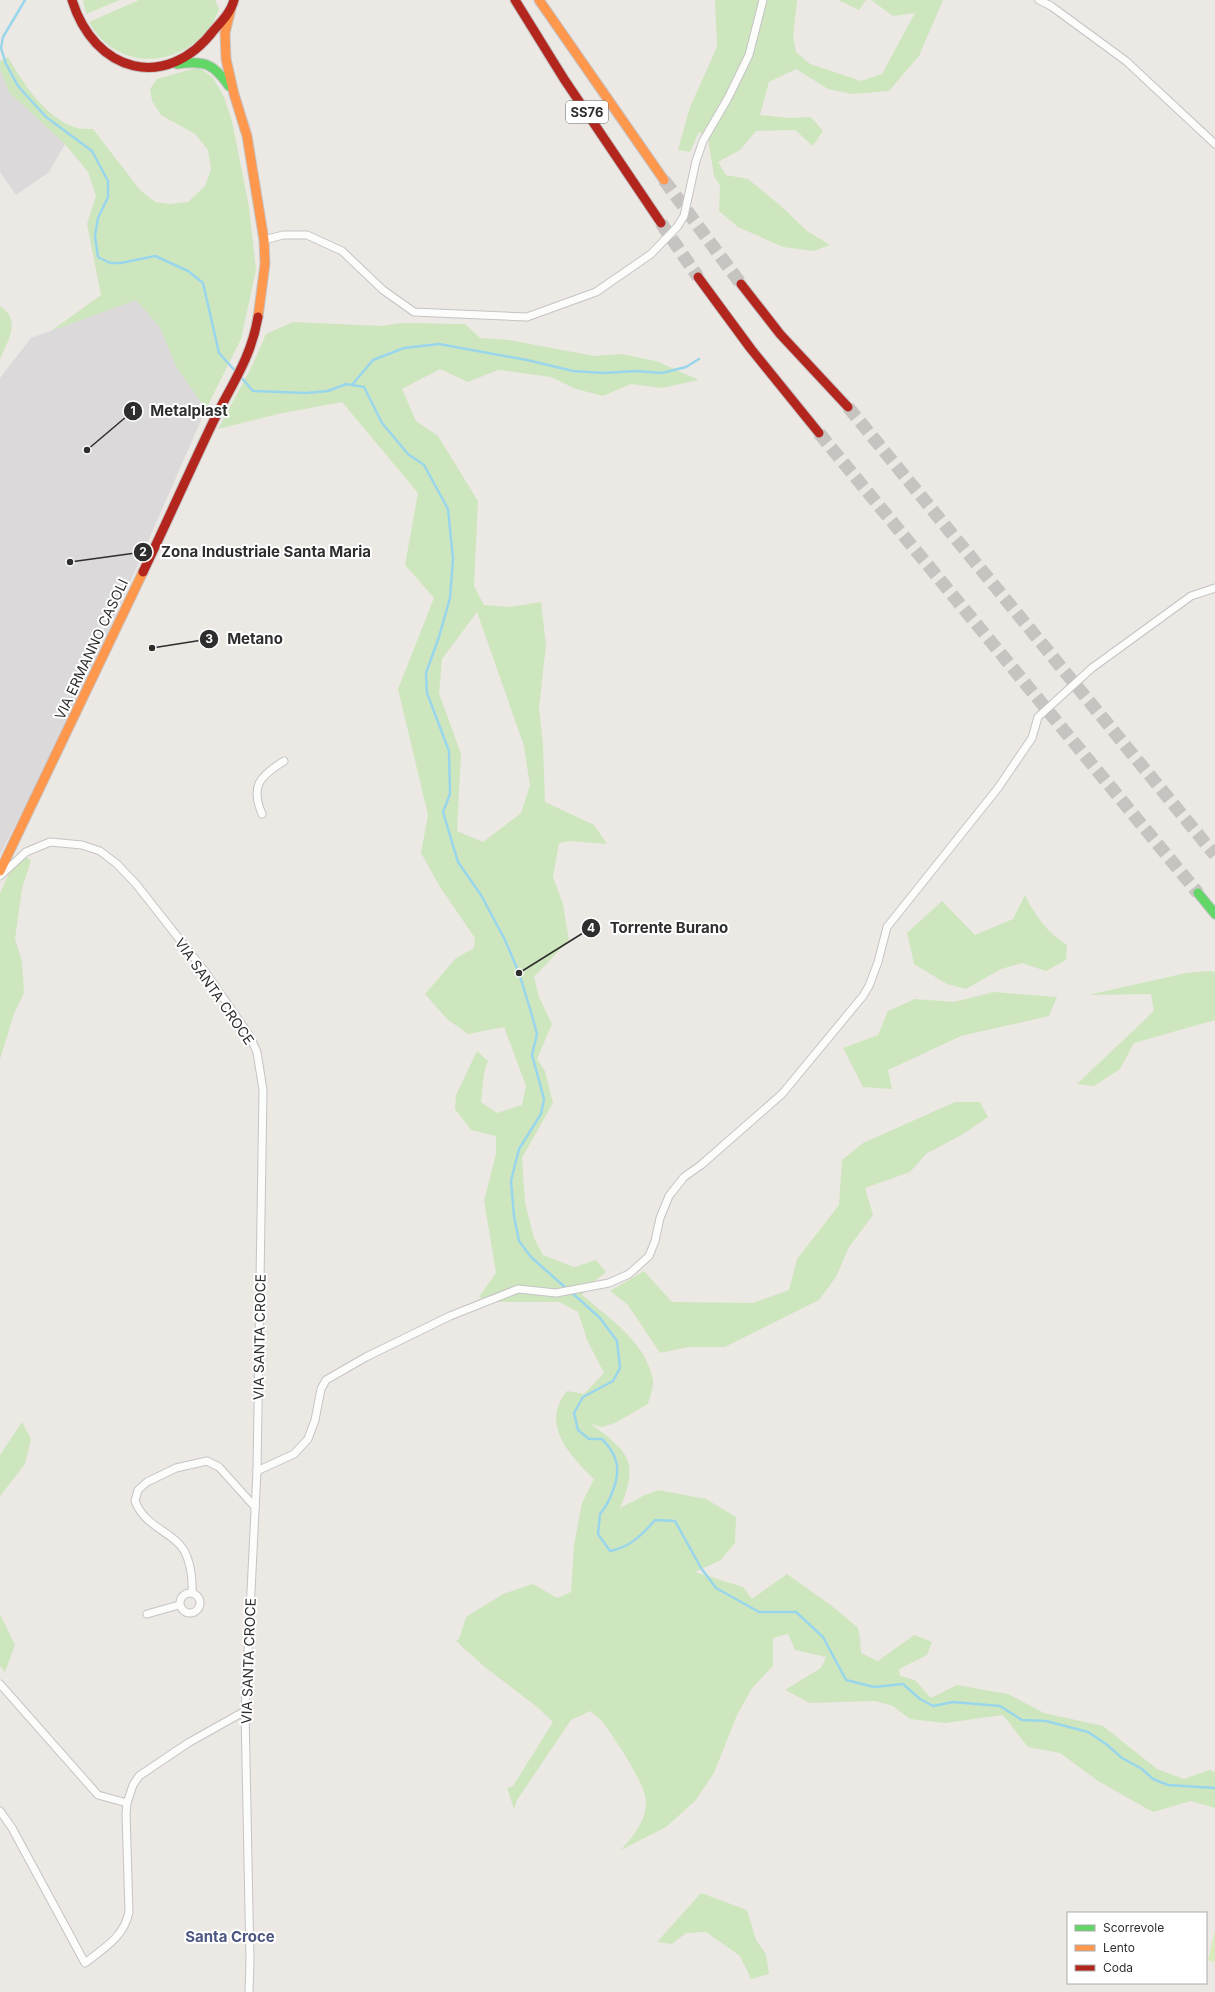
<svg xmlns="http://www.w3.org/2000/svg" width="1215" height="1992" font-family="Inter,sans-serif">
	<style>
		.industrial { fill: #dcd9db }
		.green { fill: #cee6be; fill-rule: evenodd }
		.pitch { fill: #d9eabb }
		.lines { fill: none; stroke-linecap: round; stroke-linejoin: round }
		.stream { stroke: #99d6ec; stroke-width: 2.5 }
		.highway-tunnel { stroke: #c6c3c0; stroke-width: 13; stroke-dasharray: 13 6; stroke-linecap: butt }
		.street-casing { stroke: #c5c4c5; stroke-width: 9 }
		.fast-casing { stroke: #c5c4c5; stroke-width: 11 }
		.slow-casing { stroke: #c5c4c5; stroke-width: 11 }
		.jam-casing { stroke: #c5c4c5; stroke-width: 11 }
		.street { stroke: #fcfcfb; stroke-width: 7 }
		.fast { stroke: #63d668; stroke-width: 9 }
		.slow { stroke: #ff974d; stroke-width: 9 }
		.jam { stroke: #b3261e; stroke-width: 9 }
		.labels { text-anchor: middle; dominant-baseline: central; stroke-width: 4; stroke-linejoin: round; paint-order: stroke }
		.shield { fill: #fff; stroke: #6d6d6d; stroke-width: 1 }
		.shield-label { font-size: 13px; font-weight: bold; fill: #2e2e2e }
		.street-label { font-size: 14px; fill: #2e2e2e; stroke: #fff }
		.neighbourhood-label { font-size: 15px; font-weight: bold; fill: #4d5680; stroke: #fff }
		.leader { fill: none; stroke: #2e2e2e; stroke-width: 1.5 }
		.callout-dot { fill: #2e2e2e; stroke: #fff; stroke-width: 1.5 }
		.mark-label { font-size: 12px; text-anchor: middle; font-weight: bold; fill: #fff }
		.callout-label { font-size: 15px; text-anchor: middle; font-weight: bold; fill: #2e2e2e; stroke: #fff; stroke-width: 4; stroke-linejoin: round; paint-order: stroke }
	</style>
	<rect width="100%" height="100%" fill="#ece8e4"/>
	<g class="industrial">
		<path d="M0 69 9 92 65 144 49 172 16 195 0 172Z"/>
		<path d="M136 300 159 326 177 368 206 409 72 715 0 855V378L31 338Z"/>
	</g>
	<g class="green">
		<path d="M83 0H120L86 14Z"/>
		<path d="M139 0H215L219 9C216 17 212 26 205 33 171 70 114 68 89 22Z"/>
		<path d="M715 0H797L793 37 796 52 810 64 861 81 882 74 915 13 893 16 871 0H943L919 56 889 91 852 94 828 89 796 69 769 82 760 115 789 118 811 117 823 131 813 146 795 130 756 131 740 150 718 162 726 175 748 179 781 206 807 231 830 245 814 251 783 247 738 227 719 211 720 186 714 176 708 139 699 132 690 152 678 150 690 107 717 47Z"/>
		<path d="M838 0H866L859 10Z"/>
		<path d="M8 57C23 83 44 116 74 127 80 129 87 129 93 129L140 190 155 202 169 204 188 202 205 186 211 169 208 150 195 134 161 115 152 101 150 89 157 79 199 67 213 78 224 97 232 121 249 207 256 270 241 339 206 409 177 368 159 326 136 300 51 331 101 295 87 224 96 196 88 172 65 144 9 92 0 69V61Z"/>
		<path d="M0 306C22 321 8 340 0 359Z"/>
		<path d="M293 322 382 326 400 323 465 324 480 338 509 340 594 356 621 354 656 361 699 380 661 388 631 384 603 396 576 389 551 377 498 370 468 382 440 369 402 389 416 421 438 436 478 501 474 586 484 605 510 607 541 602 546 645 539 708 543 745 545 802 594 825 607 844 570 841 559 843 553 877 563 904 569 940 534 977 539 997 552 1024 537 1059 545 1071 553 1103 522 1158 525 1202 534 1238 543 1255 574 1267 596 1260 606 1272 592 1283 582 1295C609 1318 646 1342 653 1380 654 1387 650 1397 648 1404L615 1423 602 1427 591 1424C628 1452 640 1460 620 1508L643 1496 658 1490 706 1499 736 1517 735 1543 721 1560 695 1572 743 1587 752 1599 787 1574 832 1606 858 1628 860 1638 861 1653 878 1661 914 1635 932 1642 927 1655 899 1669 900 1676 915 1680 931 1698 957 1685 1008 1694 1044 1713 1103 1726 1157 1769 1184 1779 1209 1770 1215 1772V1808L1191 1801 1153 1812 1098 1781 1060 1753 1028 1747 1003 1715 945 1723 910 1719 893 1706 875 1701 810 1703 785 1690 821 1668 826 1657 795 1650 788 1634 773 1638V1666L752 1688 737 1715 714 1773 695 1801 666 1827 621 1850C633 1836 646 1822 646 1802 646 1784 613 1736 602 1721 598 1717 594 1714 590 1711L571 1720 517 1800 514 1809 507 1788 513 1786 553 1722 537 1707 486 1668 456 1641 459 1639 466 1617 503 1594 533 1584 557 1598 571 1592 574 1545 582 1503 594 1479C569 1455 540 1424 567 1391L584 1394 604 1373 587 1340 578 1312 559 1302H494L479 1297 496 1273 484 1201 496 1154V1136L471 1130 455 1109 456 1095 477 1051 488 1061 484 1073 481 1102 497 1113 522 1105 526 1086 504 1027 468 1034 447 1019 425 994 456 958 474 948 475 938 440 887 421 853 428 815 398 689 434 598 405 565 418 493 342 402 278 414 218 429 252 366 266 334ZM477 612 524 746 530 785 521 813 483 842 457 831 461 754 439 693 442 659Z"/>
		<path d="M18 853 31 860 22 889 15 939 22 961 24 993 14 1014 0 1059V893Z"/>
		<path d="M1025 895C1036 917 1046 931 1067 945L1066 960 1046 971 1022 963 1001 969 966 989 947 984 914 964 907 933 942 901 975 935 1013 919Z"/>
		<path d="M1210 971 1215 972V1020L1134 1043 1120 1069 1094 1086 1077 1084 1154 1011 1151 994 1088 995 1186 973Z"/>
		<path d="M994 992 1057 997 1049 1016 961 1036 888 1070 892 1089 863 1087 843 1048 878 1035 888 1011 915 999 954 1002Z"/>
		<path d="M955 1102H980L988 1117 963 1134 926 1154 910 1172 865 1188 873 1215 849 1247 836 1277 819 1300 725 1347H688L660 1353 628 1305 610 1291 644 1271 672 1302 753 1303 789 1290 797 1259 839 1205 842 1160 863 1143Z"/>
		<path d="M22 1422 31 1439 25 1464 0 1496V1455Z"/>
		<path d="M0 1614 15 1645 5 1672 0 1666Z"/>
		<path d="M701 1893 747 1910 756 1940 766 1954 769 1974 751 1979 740 1956 706 1932 686 1933 672 1944 657 1942Z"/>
	</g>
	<path class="pitch" d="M1215 1931V1962L1208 1960Z"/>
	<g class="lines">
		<g class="stream">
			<path d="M25 0 3 37 1 48 6 64 18 86 46 117 92 151 108 181V197L98 218 95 236 98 257 110 263H121L155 256 188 271 203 283 219 353 237 373"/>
			<path d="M240 376 253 391 306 393 328 391 346 384 364 387 382 423 408 454 424 465 448 509 453 559 450 598 439 637 426 673 427 693 449 751 450 794 443 812 458 862 481 895 505 940 519 973 531 1012 537 1034 532 1055 544 1099 541 1114 519 1149 511 1181 514 1216 519 1241 531 1257 567 1289"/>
			<path d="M352 385 373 360 404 348 439 344 527 360 573 371 603 373 636 371 662 373 686 367 699 359"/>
			<path d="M571 1292 600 1318 617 1341 620 1368 613 1381 583 1397 574 1413 578 1430 589 1439H602C619 1456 621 1471 612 1493 609 1501 606 1507 600 1514L598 1534 610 1551C629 1548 643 1534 655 1520L675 1521 701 1568 716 1588 759 1612H796L823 1637 846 1680 874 1687 903 1684 920 1699 933 1706 953 1702 1000 1706 1022 1720 1046 1721 1088 1732 1106 1744 1122 1758 1142 1769 1153 1779 1168 1785 1215 1788"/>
		</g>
		<g class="highway-tunnel">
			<path d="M664 180 741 284"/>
			<path d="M661 223 698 277"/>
			<path d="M848 407 1215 855"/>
			<path d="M819 433 1198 893"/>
		</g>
		<defs>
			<g id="street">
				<path d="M1039 0 1051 6 1126 61 1215 144"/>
				<path d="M264 240 283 235H307L342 251 383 290 414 312 527 317 596 292 651 254 677 227 684 216 696 161 703 141 728 98 749 55 763 0"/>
				<path d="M262 814C250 786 260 776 284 761"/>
				<path d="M0 876 26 852 50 842 82 845 100 851 117 864 136 884 206 973 249 1035 257 1052 263 1090 257 1471 245 1711 250 1960 249 1992"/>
				<path d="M257 1471 294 1454 308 1439 315 1420 321 1389 326 1380 366 1357 450 1316 518 1289 556 1293 609 1283 629 1274 649 1256 655 1241 660 1218 669 1196 684 1177 701 1165 782 1094 863 996 869 986 878 962 887 927 998 788 1032 738 1038 717 1092 668 1191 596 1215 588"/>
				<circle cx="190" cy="1603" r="10"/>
				<path d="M192 1593C193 1577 190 1552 176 1541 160 1527 144 1523 135 1501L138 1490 147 1482 176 1468 207 1461 219 1467 255 1507"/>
				<path d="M147 1614 179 1605"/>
				<path d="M0 1684 98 1795 127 1803"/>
				<path d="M0 1811 12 1828 85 1963C104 1948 124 1937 129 1912L126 1814 127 1803 133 1785 139 1776 188 1743 245 1711"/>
			</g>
			<g id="fast">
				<path d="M177 64C204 60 213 63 229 86"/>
				<path d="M1198 893 1215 914"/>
			</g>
			<g id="slow">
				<path d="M539 0 664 180"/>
				<path d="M231 9 225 33 226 59 234 94 247 136 264 240 265 264 258 317"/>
				<path d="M0 871 143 572"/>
			</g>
			<g id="jam">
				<path d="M72 0C94 72 166 93 214 30 222 21 231 12 234 0"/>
				<path d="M515 0 564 79 661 223"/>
				<path d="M698 277 751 349 819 433"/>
				<path d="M741 284 780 334 848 407"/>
				<path d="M143 572C167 522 190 470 214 420 232 384 251 358 258 317"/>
			</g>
		</defs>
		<use href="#street" class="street-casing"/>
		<use href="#fast" class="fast-casing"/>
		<use href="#slow" class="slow-casing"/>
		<use href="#jam" class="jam-casing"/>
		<use href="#street" class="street"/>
		<use href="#fast" class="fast"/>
		<use href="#slow" class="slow"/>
		<use href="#jam" class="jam"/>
	</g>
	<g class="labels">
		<rect class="shield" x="566" y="101" width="42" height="22" rx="3"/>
		<g class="shield-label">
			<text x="587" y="112">SS76</text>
		</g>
		<g class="street-label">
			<text transform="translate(91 649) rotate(-65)">VIA ERMANNO CASOLI</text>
			<text transform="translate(215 991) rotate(55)">VIA SANTA CROCE</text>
			<text transform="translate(259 1337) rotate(-89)">VIA SANTA CROCE</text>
			<text transform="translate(248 1661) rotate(-88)">VIA SANTA CROCE</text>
		</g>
		<g class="neighbourhood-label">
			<text x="230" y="1936">Santa Croce</text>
		</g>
	</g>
	<path class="leader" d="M87 450L133 411M70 562L143 552M152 648L209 639M519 973L591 928"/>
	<g class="callout-dot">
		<circle cx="87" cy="450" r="4"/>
		<circle cx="70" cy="562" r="4"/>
		<circle cx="152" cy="648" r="4"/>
		<circle cx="519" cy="973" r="4"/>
		<circle cx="133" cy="411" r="10"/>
		<circle cx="143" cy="552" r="10"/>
		<circle cx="209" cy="639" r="10"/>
		<circle cx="591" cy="928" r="10"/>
	</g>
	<g class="mark-label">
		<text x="133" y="415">1</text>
		<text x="143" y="556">2</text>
		<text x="209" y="643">3</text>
		<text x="591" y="932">4</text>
	</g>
	<g class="callout-label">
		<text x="189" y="416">Metalplast</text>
		<text x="266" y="557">Zona Industriale Santa Maria</text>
		<text x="255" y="644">Metano</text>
		<text x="669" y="933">Torrente Burano</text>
	</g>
	<rect x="1067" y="1912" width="140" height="72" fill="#ffffff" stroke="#ababab"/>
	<rect x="1075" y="1925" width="20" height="6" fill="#63d668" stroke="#ababab"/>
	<text x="1103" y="1932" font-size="12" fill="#2e2e2e">Scorrevole</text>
	<rect x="1075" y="1945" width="20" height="6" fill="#ff974d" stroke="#ababab"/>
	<text x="1103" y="1952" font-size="12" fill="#2e2e2e">Lento</text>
	<rect x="1075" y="1965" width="20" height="6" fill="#b3261e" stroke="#ababab"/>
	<text x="1103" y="1972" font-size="12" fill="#2e2e2e">Coda</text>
</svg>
